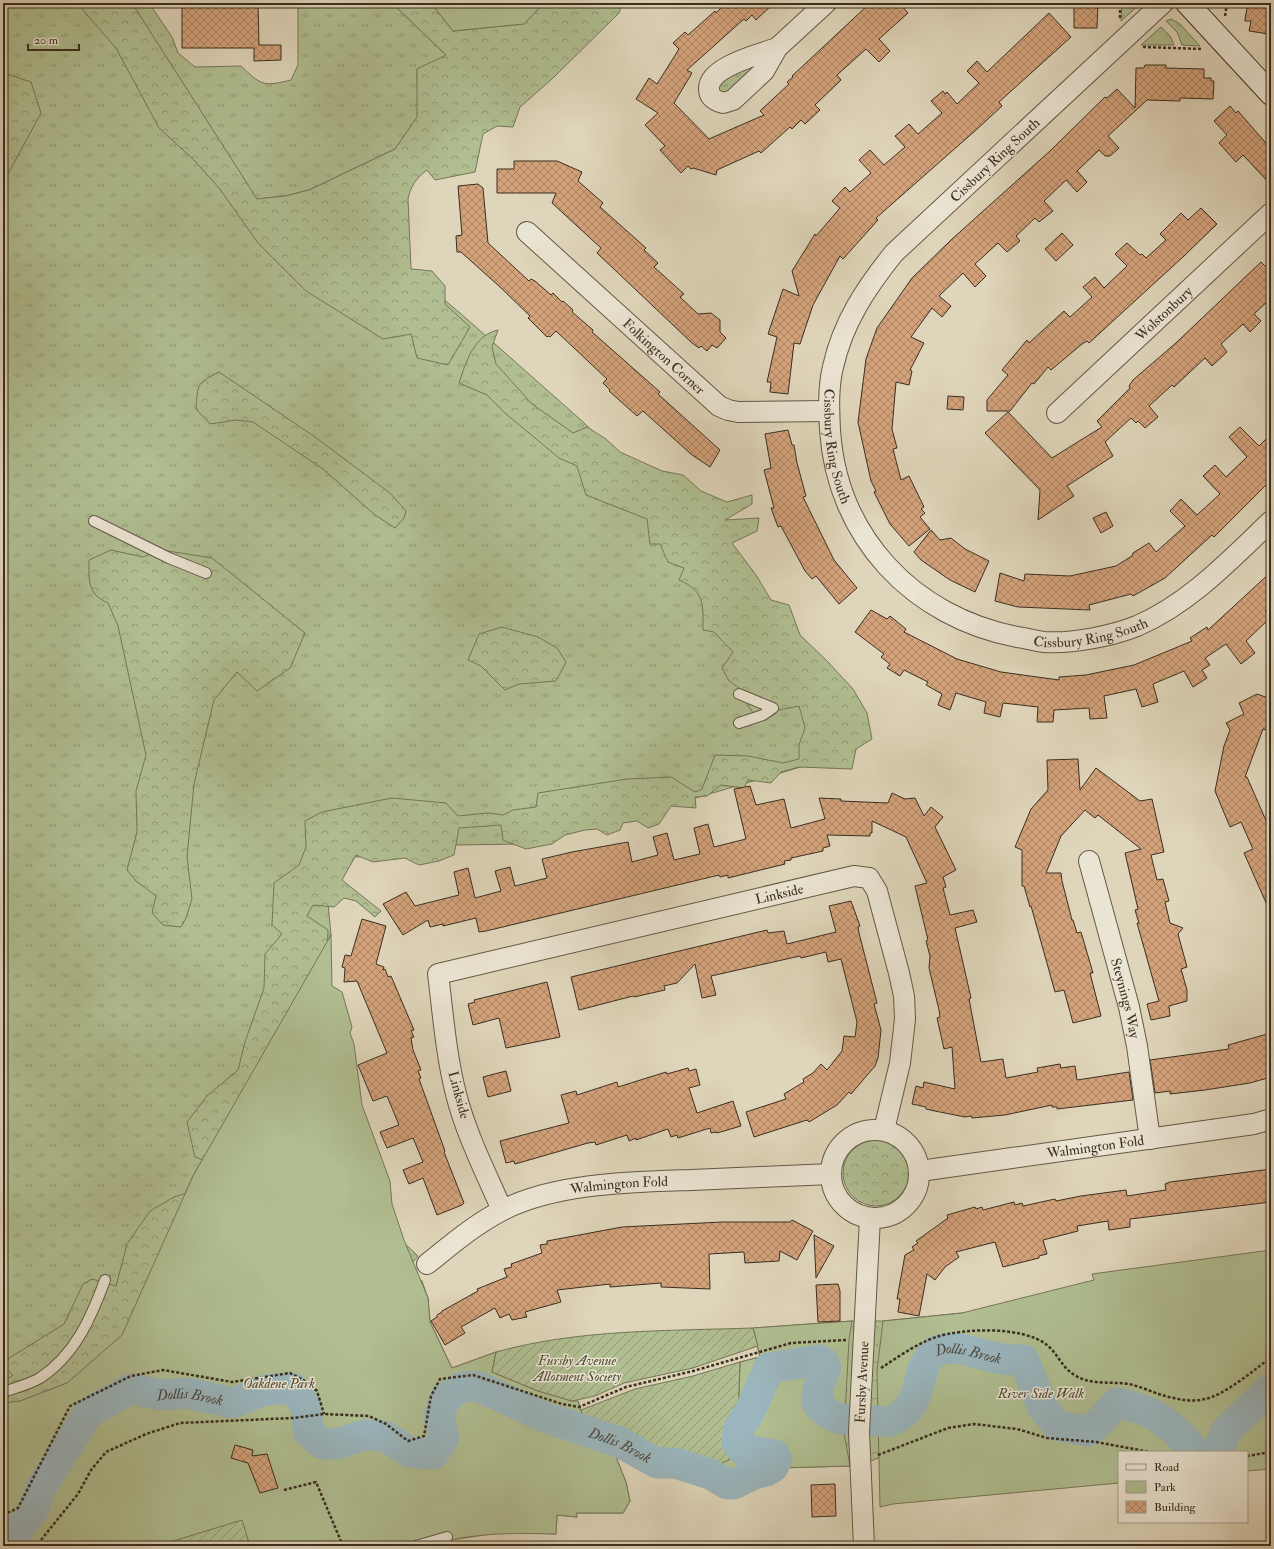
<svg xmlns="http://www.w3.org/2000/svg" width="1274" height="1549" font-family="'IM FELL Double Pica',serif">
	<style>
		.grass { fill: url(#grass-tufts); stroke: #757658 }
		.forest { fill: url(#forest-crowns); stroke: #757658 }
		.park { fill: #b0be91; stroke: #757658 }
		.garden { fill: url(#garden-furrows); stroke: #757658 }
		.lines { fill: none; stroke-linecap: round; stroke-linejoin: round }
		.river { stroke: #9ab5bc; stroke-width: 31 }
		.building { fill: url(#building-cross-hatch); stroke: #3a2e1f }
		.lane-casing { stroke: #635846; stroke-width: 12 }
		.street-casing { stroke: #635846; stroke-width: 22 }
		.secondary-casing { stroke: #3a2e1f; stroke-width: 24 }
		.path { stroke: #3a2e1f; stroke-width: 2.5; stroke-dasharray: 3 2; stroke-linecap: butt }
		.lane { stroke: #eae4d2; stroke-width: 10 }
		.street { stroke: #eae4d2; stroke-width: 20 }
		.secondary { stroke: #eae4d2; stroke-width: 22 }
		.labels { text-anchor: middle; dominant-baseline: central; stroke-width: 3; stroke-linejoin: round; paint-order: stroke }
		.street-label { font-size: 14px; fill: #3a2e1f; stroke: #eae4d2 }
		.park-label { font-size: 14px; font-style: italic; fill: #524b36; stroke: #eae4d2 }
		.water-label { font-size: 15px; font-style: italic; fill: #4d493e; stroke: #eae4d2 }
	</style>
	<defs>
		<pattern id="grass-tufts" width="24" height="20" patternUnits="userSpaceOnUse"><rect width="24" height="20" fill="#b0be91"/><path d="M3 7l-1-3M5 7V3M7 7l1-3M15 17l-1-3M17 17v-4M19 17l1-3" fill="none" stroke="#909b76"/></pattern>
		<pattern id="forest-crowns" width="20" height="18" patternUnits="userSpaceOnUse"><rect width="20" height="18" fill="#b0be91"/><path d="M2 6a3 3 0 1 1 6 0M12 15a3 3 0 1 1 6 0" fill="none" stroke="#909b76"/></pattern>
		<pattern id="garden-furrows" width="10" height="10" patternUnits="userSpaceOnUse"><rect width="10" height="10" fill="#b0be91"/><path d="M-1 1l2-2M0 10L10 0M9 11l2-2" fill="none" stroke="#909b76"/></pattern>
		<pattern id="building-cross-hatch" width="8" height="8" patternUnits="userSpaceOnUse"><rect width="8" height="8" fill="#d3a27b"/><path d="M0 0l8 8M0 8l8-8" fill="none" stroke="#ac8464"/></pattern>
	</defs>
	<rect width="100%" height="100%" fill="#dfd5ba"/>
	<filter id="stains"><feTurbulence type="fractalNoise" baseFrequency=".005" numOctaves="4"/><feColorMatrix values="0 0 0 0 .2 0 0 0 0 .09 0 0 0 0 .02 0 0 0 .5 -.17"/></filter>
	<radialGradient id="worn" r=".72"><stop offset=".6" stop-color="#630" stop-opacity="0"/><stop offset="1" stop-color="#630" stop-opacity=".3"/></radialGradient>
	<g class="grass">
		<path d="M3 3H149L172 37 178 53 195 67 241 66C261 85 263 87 291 80L298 65V3H392L447 56 417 69 418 117 395 149 309 190 285 196 257 199 401 264 460 313 582 421 614 452 695 517 831 758 655 810 519 844 456 845 324 861 331 935 193 1176 122 1335 3 1403Z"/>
		<path d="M1122 3H1141L1121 21Z"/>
		<path d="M1171 19 1180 24 1200 46 1182 45 1177 32 1166 21Z"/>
		<path d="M1161 27 1170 36 1174 45H1141Z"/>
		<path d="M750 63 759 65 724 97 715 85Z"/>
	</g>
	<g class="forest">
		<path d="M80 3H132L257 199 285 196 309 190 395 149 417 117V69L446 55 392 3H431L453 31 524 24 544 3H622L619 13 552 79 520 107 513 127 497 126 483 134 475 172 435 180 427 170C417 177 410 187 408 199L411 269 432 271 445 286V304L470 327 448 365 417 358 411 334 383 339 306 291 258 243 219 188 194 160 159 128 116 48 83 10Z"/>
		<path d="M3 70 7 74 31 82 41 113 3 183Z"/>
		<path d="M498 330 492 347 496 364 532 404 573 433 587 427 606 439 620 452 662 471 683 475 701 491 727 502 752 495V504L725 520 759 518 757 531 732 543 756 575 771 600 789 605 800 635 828 662 853 689 867 713 872 739 856 749 852 769 799 767 781 772 771 783 748 780 744 788 721 785 707 796 695 797 696 808 671 806 659 824 648 828 637 821 623 823 620 830 607 835 597 829 585 830 565 835 552 844 526 849 503 840 501 825 459 828 454 855 439 861 419 865 405 858 373 862 356 855 342 880 381 911 375 917 356 901 344 898 334 907 313 905 307 916 328 930 326 982 354 1083 402 1241 418 1256 408 1268 422 1281 428 1298 430 1322 452 1368 496 1352 492 1372 572 1401H578L586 1426 653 1458 738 1417 740 1362 760 1357 753 1328 852 1321H883L962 1313 1271 1417 1119 1452V1483L881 1457 866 1463 850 1440V1466L779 1468 772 1477 756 1479 754 1482 733 1491 710 1478 677 1472 676 1467C671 1468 662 1470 657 1468 642 1465 635 1449 619 1451L616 1457 626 1482 630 1501 623 1513H576L577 1517 557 1515 556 1534 504 1532 458 1539 3 1546V1382L13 1375 3 1366V1362L64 1324 83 1284 92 1279 116 1286 127 1244 150 1211 174 1197 220 1182 219 1166 195 1157 187 1122 207 1096 238 1070 245 1042 264 988 265 954 282 934 272 925 274 883 299 865 306 847 305 821 322 812 392 798 446 803 458 816 488 813 503 815 513 810 536 807 538 793 627 779 671 777 695 792 702 789 715 755 748 756 783 763 799 759V745L805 728 799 706 779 710 772 716 758 720 749 707 745 692 729 681 722 668 733 652 714 632 703 630C703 604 705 591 679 580L684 568 668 562 660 544H650L647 519 586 495 577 466 559 458 505 413 487 395 459 383C466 362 474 335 498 330Z"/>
		<path d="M219 372 315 437 390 493 406 511 404 518 395 528 375 515 323 469 253 422 236 420 210 424 196 409C198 383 196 384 219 372Z"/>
		<path d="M111 550 143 557 162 550 212 558 305 633 290 668 257 691 237 672 214 700 194 784 187 857 192 899 186 918 181 927 163 925 152 913 156 896 136 881 127 870 137 832 136 791 146 755 118 626 108 603C87 594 89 580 89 560Z"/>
		<path d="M502 627 538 637 557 648 566 662 556 681 519 684 505 690 481 666 468 660 479 634Z"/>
		<circle cx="876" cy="1173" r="33"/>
	</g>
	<g class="park">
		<path d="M431 3H544L524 24 453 31Z"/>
		<path d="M331 935 332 986 342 992 352 1027 350 1033 354 1044 362 1105 390 1181 392 1204 404 1240 428 1298 430 1322 452 1368 496 1352 492 1372 538 1391 572 1401H578L586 1426 619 1436 653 1458 665 1459 676 1456 686 1462 696 1464 733 1442 732 1431 738 1417 740 1362 760 1357 753 1328 852 1321 849 1340 844 1433 850 1466 779 1468 772 1477 756 1479 754 1482 733 1491 710 1478 677 1472 676 1467C671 1468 662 1470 657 1468 642 1465 635 1449 619 1451L616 1457 626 1482 630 1501 623 1513H576L577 1517 557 1515 556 1534C514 1533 471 1532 430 1546H3V1403L20 1401 67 1383 122 1335 193 1176Z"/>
		<path d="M1271 1250V1469L1247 1471V1452H1119V1483L893 1504 880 1507 877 1371 883 1321 962 1313 1094 1280 1092 1274Z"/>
	</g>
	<g class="garden">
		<path d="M753 1328 758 1346 693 1368 624 1383 595 1396 572 1401 538 1391 492 1372 496 1352C579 1329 667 1331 753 1328Z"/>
		<path d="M740 1362 738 1417 732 1431 733 1442 729 1460 708 1469 686 1462 676 1456 660 1460 653 1458 619 1436 586 1426 581 1410 635 1389 693 1376Z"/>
		<path d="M242 1520 250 1546H157Z"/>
	</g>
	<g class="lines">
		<g class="river">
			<path d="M1215 1452 1220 1447 1227 1430 1271 1388"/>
			<path id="s1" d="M3 1533 20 1528 32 1512 41 1488 88 1413 130 1389 162 1395 187 1393 233 1403 265 1390 292 1388 306 1406 308 1431 322 1444H338L364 1435 385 1436 409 1452 433 1454 444 1437 439 1416 445 1398 462 1387 477 1386 547 1418 619 1442 657 1463H675L710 1474 727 1484H734L754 1474 766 1471 773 1467 777 1459 775 1455 744 1450 740 1447 737 1442 739 1428 751 1409 769 1368 820 1360 824 1363 826 1368 818 1387 817 1403C832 1420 841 1420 863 1420 871 1420 886 1423 893 1420 928 1405 913 1363 937 1351 955 1343 979 1355 997 1358 1006 1360 1015 1360 1024 1360L1042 1406 1058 1426 1088 1431C1100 1424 1107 1412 1117 1403 1152 1408 1173 1425 1195 1452"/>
		</g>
	</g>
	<g class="building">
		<path d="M182 3H258L259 45H281V60L254 61V48H182Z"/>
		<path d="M726 3H774L756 20 752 15 746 21 744 19 687 70 692 73 674 103 709 139 764 115 760 111 789 84 787 82 793 77 792 76 867 6 869 8 873 3H899L908 13 879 39 890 51 879 62 866 49 837 75 841 80 815 105 820 110 805 124 801 120 792 129 790 127 761 153 759 151 717 170 716 175 693 168 691 169 688 166 681 173 660 150 665 146 645 125 658 113 636 99 649 78 657 84 679 49 673 43 685 32 688 35 715 11 716 13Z"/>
		<path d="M1074 3H1098L1097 28H1074Z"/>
		<path d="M1248 3 1271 4 1269 34 1249 31 1251 21H1245V19Z"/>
		<path d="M1049 13 1071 37 999 102 1002 106 976 130 876 218 878 220 843 259 840 256 813 305 800 344 794 343 788 394 770 392 771 382H767L777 337 768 334 783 289 799 296 792 271 815 234 816 236 840 208 832 201 845 187 850 192 871 173 859 160 870 150 884 165 905 147 895 136 909 124 918 134 942 113 931 101 943 91 945 94 947 92 957 104 979 83 967 71 977 61 987 72Z"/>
		<path d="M1145 65H1166V68L1204 69V78H1211V81H1214L1213 99 1180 98V101L1147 100 1108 136 1119 148 1110 156H1105L1099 150 1077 171 1087 182 1077 192 1066 180 1044 201 1053 211 1039 222 1035 218 1016 236 1020 241 1007 252 998 243 975 264 986 276 975 287 963 273 939 296 951 306 942 317 932 308 911 337 924 343 910 370 912 371 909 385 896 382 892 429 897 448 893 449 901 480 909 476 924 507 921 509 925 513 920 517 930 529 909 546 890 524 874 492 876 491 871 481 858 422 866 359 877 328 912 278 951 240 1050 151 1105 97 1107 98 1117 89 1135 108 1136 68H1144Z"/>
		<path d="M1230 106 1236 113 1238 111 1271 149V185L1243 155 1236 162 1219 143 1227 135 1214 121Z"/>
		<path d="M514 161H557L582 172 578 181 603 203 600 207 646 248 644 250 658 263 654 267 684 294 680 297 698 314 711 313 720 320V332L726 338 717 348 712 345 707 351 701 346 699 348 692 343 597 253 601 248 552 203 556 193H497V169H514Z"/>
		<path d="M478 184 483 188 488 243 529 281 531 279 535 281 551 295 553 293 562 302 563 301 573 310 572 312 593 330 592 332 660 392 658 394 720 450 710 467 692 455 643 411 637 416 609 391 610 390 603 383 607 379 556 331 550 337 548 336 547 337 528 318 530 316 500 287 461 252H457L456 236 462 235 458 186Z"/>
		<path d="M1201 208 1217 224 1184 256 1089 343 1087 341 1082 344 1051 370 1048 367 1034 384 1032 383 1010 411H987V400L1008 375 1002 370 1027 340 1029 343 1064 311 1070 317 1080 308 1092 297 1083 287 1095 277 1104 288 1127 266 1115 254 1127 243 1140 255 1142 254 1146 258 1166 240 1160 234 1181 213 1188 220Z"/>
		<path d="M1062 233 1073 245 1056 261 1045 249Z"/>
		<path d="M1261 262 1271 272V298L1254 314 1261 321 1250 332 1243 324 1221 344 1227 352 1212 366 1205 358 1174 387 1172 385 1149 406 1158 417 1145 428 1138 421 1136 423 1131 418 1105 442 1113 456 1067 486 1074 496 1038 520 1040 490 985 433 1008 412 1052 458 1076 443 1102 427 1097 421 1130 388 1129 386 1133 380 1177 342Z"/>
		<path d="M948 396 964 397 963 410 947 409Z"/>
		<path d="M1240 427 1259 446 1271 434V480L1214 537 1212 535 1165 578 1133 596 1131 594 1089 605 1090 610 1018 607 995 601 1000 573 1024 581 1025 574 1070 576 1116 566 1132 556 1133 553 1149 543 1156 552 1185 526 1170 511 1181 499 1197 515 1220 494 1203 476 1215 465 1226 477 1247 457 1229 437Z"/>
		<path d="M788 430 792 445H794L797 463 806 496 803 497 834 560 857 588 839 604 816 576 812 579 805 571 781 526 778 527 771 508H774L764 470 771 468 765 434Z"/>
		<path d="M1106 512 1113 526 1101 533 1093 518Z"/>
		<path d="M931 530 940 540 951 538 965 549 989 561 975 592 950 580 921 560 914 552Z"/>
		<path d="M1271 572V606L1265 611 1271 617 1246 641 1255 653 1241 664 1226 644 1205 658 1210 665 1202 670 1207 678 1193 687 1184 671 1153 684 1158 702 1142 707 1136 689 1104 696 1107 718 1090 719 1089 708 1054 710 1053 722H1037L1038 707 1003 703 1000 717 984 713 986 702 956 693 950 710 938 705 942 694 926 685 928 682 904 670 900 676 887 668 890 664 881 657 884 654 855 632 871 610 887 619 890 616 906 629 904 632 957 659 1001 672 1059 680V677L1086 675 1134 665 1192 641 1190 638 1207 627 1208 630Z"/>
		<path d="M1257 694 1271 699V731L1263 729 1245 777H1247L1271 832V914L1244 853 1253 849 1241 822 1230 827 1215 791 1224 746 1230 730 1226 723 1244 714 1239 703Z"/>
		<path d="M1078 759 1080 790 1096 768 1140 801 1152 799 1164 852 1151 855 1157 880 1163 879 1169 901 1165 902 1170 923 1183 928 1178 934 1187 967 1181 969 1187 990V1001L1169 1006 1170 1016 1151 1020 1147 1004 1159 1001 1137 923H1139L1135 910 1138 909 1125 853 1141 849 1098 815 1095 818 1085 810 1061 836 1046 873H1061L1062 881 1072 920H1073L1077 933 1081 932 1093 973H1090L1101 1016 1073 1023 1064 990 1055 992 1031 906 1030 907 1024 886H1022V850L1015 847 1031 809 1048 790 1047 760Z"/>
		<path d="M750 786 756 805 784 799 791 828 825 819 819 798 841 799V801L888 803 892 793 905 799 915 798 924 816 931 807 943 817 935 827 956 870 943 877 946 887 943 888 950 915 973 910 977 922 955 928 971 998 969 999 981 1062 1003 1059 1006 1078 1038 1072 1037 1068 1060 1064 1061 1068 1075 1066 1077 1080 1129 1072 1133 1100 1057 1109V1107H1052V1105L1005 1115 972 1118 971 1116 965 1117 935 1111 926 1109V1107L912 1104 916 1086 923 1088 924 1082 955 1089 952 1047 944 1049 937 1018 940 1017 939 1010 929 968 930 956 926 941 928 940 915 886 927 883 906 837 872 821V833H870V836L827 835 830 846 823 848V851L791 858V860L784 861 785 864 728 878V875L720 877 719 875 486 931 479 932 476 918 443 926V924L430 927 428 920 403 935 383 904 406 892 415 906 459 895 454 872 468 868 475 898 501 891 495 871 510 867 515 886 547 878 542 859 572 852 628 842 632 862 658 855 653 837 667 833 674 860 700 854 694 828 708 824 714 847 746 839 734 789Z"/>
		<path d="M851 901 860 926 858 927 859 933 877 1003 874 1004 881 1030 878 1058 875 1066 851 1094 849 1092 837 1105 809 1122 807 1120 754 1137 746 1112 786 1099 784 1094 804 1082 803 1079 813 1073 821 1064 827 1070 842 1051 844 1036 855 1037 857 1022 841 959 828 962 826 952 801 958 800 956 711 976 716 995 702 998 695 964 677 983 664 986 665 990 634 997 633 996 579 1010 571 977 767 930 768 933 784 931 787 944 836 932 829 906Z"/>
		<path d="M362 919 386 926 376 964 384 967 383 970 385 969 388 977 391 976 414 1030 411 1031 414 1037 411 1038 413 1050 421 1070 418 1071 421 1078 419 1079 445 1151 444 1152 464 1203 462 1205 437 1215 423 1178 409 1184 403 1170 423 1162 413 1138 387 1148 380 1132 399 1125 387 1096 373 1101 358 1065 387 1053 357 981 344 982 345 968 342 967 345 955 351 956Z"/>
		<path d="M547 982 560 1037 506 1048 499 1018 473 1025 468 1004 475 1002 474 1000Z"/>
		<path d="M1271 1033V1077L1250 1083 1205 1090 1170 1094V1091L1155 1093 1150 1060 1229 1049 1228 1045Z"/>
		<path d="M688 1068 689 1071 696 1069 700 1085 689 1088 697 1113 733 1101 741 1126 717 1133 716 1132 711 1133 710 1128 678 1138 677 1135 671 1137 668 1129 636 1140V1138L629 1141 627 1135 596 1145 595 1142 588 1143 515 1164 514 1161 506 1163 500 1141 569 1123 561 1095 576 1091 577 1095 617 1082 618 1087 666 1072 667 1074Z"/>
		<path d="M506 1071 511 1091 488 1097 483 1077Z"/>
		<path d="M1271 1169V1202L1130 1219V1227L1109 1230 1108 1221 1077 1226 1078 1231 1043 1240 1047 1254 1039 1256V1258L1003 1267 995 1242 956 1252 959 1257 945 1267 935 1280 927 1274 919 1316 898 1312 900 1299H897L905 1255 914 1250 912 1247 918 1243 916 1241 948 1218 947 1215 975 1207 976 1209 982 1207 983 1210 1014 1202 1015 1205 1022 1203 1023 1206 1055 1199 1056 1201 1081 1196 1126 1190 1127 1196 1166 1190 1165 1184 1170 1182Z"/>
		<path d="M792 1220 813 1231 797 1260 780 1251 779 1261 745 1263 744 1252 709 1254 710 1289 661 1287V1283L610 1287V1284L557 1290 561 1302 525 1312 527 1317 512 1320 509 1314 500 1318 495 1308 461 1327 465 1333 445 1345 431 1321 437 1317V1315L442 1312V1311L478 1291 477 1289 507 1277 504 1269 512 1267 511 1264 542 1253 540 1245 547 1244V1241L622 1227 722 1222H790Z"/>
		<path d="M814 1235 834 1246 816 1278Z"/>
		<path d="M838 1284 840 1291V1321L818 1322 816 1285Z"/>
		<path d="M235 1445 253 1450 252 1456 267 1454 278 1488 260 1493 248 1463 231 1458Z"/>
		<path d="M835 1484 836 1516 812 1517 811 1485Z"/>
	</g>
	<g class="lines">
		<defs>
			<g id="lane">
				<path d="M94 521 169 558 206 573"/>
				<path d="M739 694 773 708 763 715 739 723"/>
				<path d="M3 1392C15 1388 30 1384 40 1378 75 1355 91 1318 105 1280"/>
				<path d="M416 1546 447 1537"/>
			</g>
			<g id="street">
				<path id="s2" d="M1163 3 894 253C866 288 843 322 833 367 828 387 829 410 830 430 837 537 913 617 1017 637 1026 638 1035 641 1044 642 1072 644 1112 636 1137 626 1190 603 1230 560 1271 521"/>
				<path d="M777 48C760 54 708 67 709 89 709 98 716 101 723 103L733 100 764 71 777 48 826 3"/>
				<path id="s3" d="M527 232 719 406 728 410 738 412 829 411"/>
				<path id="s4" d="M1057 413 1271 213"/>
				<path id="s5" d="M1089 861 1129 1007 1137 1046 1150 1139"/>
				<circle cx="875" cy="1174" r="44"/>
				<path id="s6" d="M920 1171 1254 1124 1271 1119"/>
				<path id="s7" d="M502 1210C486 1173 466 1134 456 1094 446 1055 443 1014 438 974L854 876 869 878 877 891 899 973 904 996 905 1019 900 1063 884 1130"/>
				<path id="s8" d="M427 1264C451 1245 474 1225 501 1211 554 1183 632 1182 691 1180 738 1178 784 1176 831 1174"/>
				<path id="s9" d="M864 1546 859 1432 870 1218"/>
			</g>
			<path id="secondary" d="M1187 3 1271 94"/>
		</defs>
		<use href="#lane" class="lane-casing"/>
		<use href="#street" class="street-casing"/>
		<use href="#secondary" class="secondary-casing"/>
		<g class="path">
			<path d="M1225 16 1227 3"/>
			<path d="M1120 18V3"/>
			<path d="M1143 47 1202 49"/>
			<path d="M881 1368C898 1357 916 1344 936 1337 965 1328 1023 1326 1047 1345 1057 1353 1062 1367 1073 1374 1090 1386 1110 1381 1129 1384 1143 1387 1156 1394 1169 1397 1181 1400 1193 1402 1205 1399 1223 1396 1256 1369 1271 1357"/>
			<path d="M878 1455 948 1428 974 1424 1017 1429 1047 1438 1096 1442 1150 1452"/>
			<path d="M1247 1456 1271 1452"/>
			<path d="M284 1490 316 1482 343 1546"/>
			<path d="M3 1515 18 1508 70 1406 131 1376 163 1370 232 1382 290 1373 307 1382 317 1391 324 1414"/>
			<path d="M33 1546 41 1540 78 1494 91 1470 106 1452 146 1434 180 1423 293 1418 324 1414 369 1416 386 1424 408 1441 424 1436 431 1396 440 1379 473 1375 562 1404 579 1407 626 1387 693 1371 791 1343 846 1340"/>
		</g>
		<use href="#lane" class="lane"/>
		<use href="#street" class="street"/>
		<use href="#secondary" class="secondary"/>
	</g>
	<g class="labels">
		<g class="street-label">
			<text transform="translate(995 160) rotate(-43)">Cissbury Ring South</text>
			<text stroke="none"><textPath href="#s4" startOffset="146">Wolstonbury</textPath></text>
			<text stroke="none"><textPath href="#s3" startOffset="185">Folkington Corner</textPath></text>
			<text stroke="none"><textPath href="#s2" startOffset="578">Cissbury Ring South</textPath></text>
			<text stroke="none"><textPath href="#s2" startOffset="937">Cissbury Ring South</textPath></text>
			<text stroke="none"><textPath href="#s7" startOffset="597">Linkside</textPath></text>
			<text stroke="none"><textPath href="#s5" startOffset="142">Steynings Way</textPath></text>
			<text transform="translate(459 1095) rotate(75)">Linkside</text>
			<text stroke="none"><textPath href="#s6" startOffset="177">Walmington Fold</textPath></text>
			<text stroke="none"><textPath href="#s8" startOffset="213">Walmington Fold</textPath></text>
			<text stroke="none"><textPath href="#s9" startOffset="164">Fursby Avenue</textPath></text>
		</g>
		<g class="park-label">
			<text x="577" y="1360">Fursby Avenue<tspan x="577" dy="16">Allotment Society</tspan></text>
			<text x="279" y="1383">Oakdene Park</text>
			<text x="1041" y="1393">River Side Walk</text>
		</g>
		<g class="water-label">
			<text stroke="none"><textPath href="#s1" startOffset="1402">Dollis Brook</textPath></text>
			<text stroke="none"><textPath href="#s1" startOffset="261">Dollis Brook</textPath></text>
			<text stroke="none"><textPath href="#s1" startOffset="802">Dollis Brook</textPath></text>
		</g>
	</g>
	<rect width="1274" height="1549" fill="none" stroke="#dfd5ba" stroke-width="16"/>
	<rect x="4" y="4" width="1266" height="1541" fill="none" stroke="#3a2e1f" stroke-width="2"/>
	<rect x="8" y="8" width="1258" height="1533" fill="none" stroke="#3a2e1f"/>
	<rect x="1118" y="1451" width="130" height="72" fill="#eae4d2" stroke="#a49b8a"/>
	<rect x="1126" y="1464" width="20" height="6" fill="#eae4d2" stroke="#a49b8a"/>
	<text x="1154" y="1471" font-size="12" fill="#3a2e1f">Road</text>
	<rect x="1126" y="1481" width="20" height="12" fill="#b0be91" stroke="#a49b8a"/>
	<text x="1154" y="1491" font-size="12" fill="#3a2e1f">Park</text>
	<rect x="1126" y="1501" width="20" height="12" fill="url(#building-cross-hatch)" stroke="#a49b8a"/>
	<text x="1154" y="1511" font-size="12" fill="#3a2e1f">Building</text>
	<path d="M28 44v6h51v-6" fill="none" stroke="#3a2e1f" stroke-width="2"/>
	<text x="34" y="44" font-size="12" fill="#3a2e1f" stroke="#eae4d2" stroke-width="3" paint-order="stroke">20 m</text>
	<rect width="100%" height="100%" filter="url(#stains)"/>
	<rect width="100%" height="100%" fill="url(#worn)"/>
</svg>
